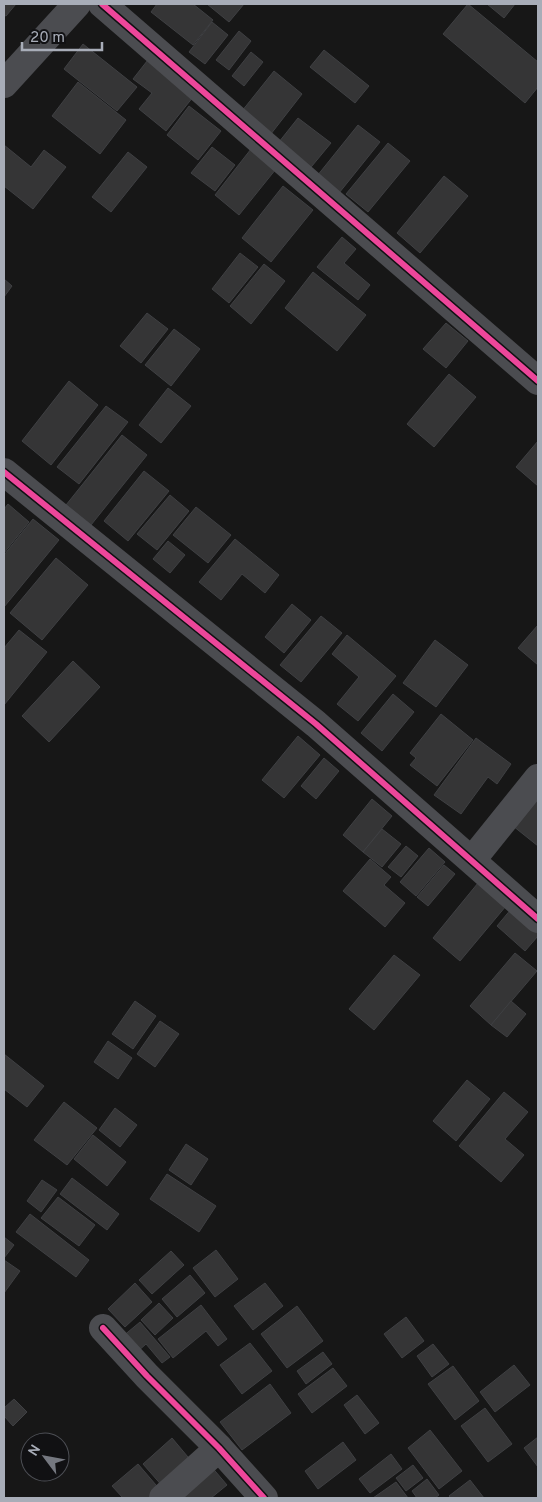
<svg xmlns="http://www.w3.org/2000/svg" width="542" height="1502" font-family="Overpass,sans-serif">
	<style>
		.building { fill: #353536; stroke: #3f4043 }
		.lines { fill: none; stroke-linecap: round; stroke-linejoin: round }
		.street { stroke: #4b4c50; stroke-width: 28 }
		.cycleway-casing { stroke: #111113; stroke-width: 9 }
		.cycleway { stroke: #ed469a; stroke-width: 6 }
	</style>
	<rect width="100%" height="100%" fill="#171717"/>
	<g class="building">
		<path d="M4 4H16L6 16 4 15Z"/>
		<path d="M157 4H193L213 20 193 45 151 12Z"/>
		<path d="M207 4H244L229 22Z"/>
		<path d="M468 4 538 62V87L525 103 443 34Z"/>
		<path d="M487 4H515L504 18Z"/>
		<path d="M212 22 228 35 205 64 189 52Z"/>
		<path d="M239 31 251 41 229 70 216 60Z"/>
		<path d="M83 44 137 87 117 111 64 69Z"/>
		<path d="M324 50 369 86 355 103 310 67Z"/>
		<path d="M251 52 263 62 244 86 232 76Z"/>
		<path d="M151 56 197 92 166 131 139 109 152 93 133 79Z"/>
		<path d="M274 71 302 94 267 139 238 116Z"/>
		<path d="M78 82 126 120 100 154 52 116Z"/>
		<path d="M189 106 221 131 198 160 167 135Z"/>
		<path d="M298 118 331 143 307 172 275 147Z"/>
		<path d="M358 125 380 142 335 198 313 181Z"/>
		<path d="M388 143 410 161 368 212 346 194Z"/>
		<path d="M4 145 31 167 44 150 66 167 33 209 4 186Z"/>
		<path d="M212 147 235 165 215 191 191 173Z"/>
		<path d="M251 149 276 169 239 215 215 195Z"/>
		<path d="M128 152 147 167 111 212 92 197Z"/>
		<path d="M444 176 468 196 420 253 397 233Z"/>
		<path d="M283 186 313 210 271 262 242 238Z"/>
		<path d="M342 237 356 249 344 263 370 285 358 300 317 267Z"/>
		<path d="M240 253 258 267 229 303 212 289Z"/>
		<path d="M264 264 285 281 251 324 230 306Z"/>
		<path d="M313 272 366 315 337 351 285 308Z"/>
		<path d="M4 279 12 286 4 297Z"/>
		<path d="M147 313 168 329 141 363 120 346Z"/>
		<path d="M446 323 468 341 446 368 423 349Z"/>
		<path d="M174 329 200 349 171 386 145 365Z"/>
		<path d="M449 374 476 397 434 447 407 424Z"/>
		<path d="M69 381 98 405 51 465 22 441Z"/>
		<path d="M168 388 191 406 161 443 139 425Z"/>
		<path d="M106 406 128 422 79 484 57 467Z"/>
		<path d="M122 435 147 455 91 525 66 505Z"/>
		<path d="M538 441V486L516 467Z"/>
		<path d="M144 471 169 491 128 541 104 521Z"/>
		<path d="M170 495 189 511 157 550 137 534Z"/>
		<path d="M8 504 29 522 4 553V509Z"/>
		<path d="M196 507 231 535 208 563 173 535Z"/>
		<path d="M33 519 59 540 4 607V555Z"/>
		<path d="M235 539 279 575 265 593 242 574 221 600 199 582Z"/>
		<path d="M168 541 185 555 170 573 153 559Z"/>
		<path d="M56 558 88 585 42 640 10 613Z"/>
		<path d="M292 604 311 620 284 653 265 637Z"/>
		<path d="M321 616 342 633 301 682 280 665Z"/>
		<path d="M538 625V665L518 648Z"/>
		<path d="M19 630 47 652 4 705V648Z"/>
		<path d="M347 635 396 676 358 721 337 704 359 677 332 654Z"/>
		<path d="M435 640 468 665 436 707 403 683Z"/>
		<path d="M73 661 100 687 49 742 22 716Z"/>
		<path d="M393 694 414 712 382 751 361 733Z"/>
		<path d="M441 714 473 740 437 786 410 765 416 758 410 753Z"/>
		<path d="M298 736 320 755 284 798 262 780Z"/>
		<path d="M476 738 511 764 497 784 488 777 461 814 434 795Z"/>
		<path d="M324 758 339 771 316 799 301 786Z"/>
		<path d="M538 794V846L513 826Z"/>
		<path d="M372 799 392 816 363 852 343 835Z"/>
		<path d="M382 829 401 844 382 867 363 852Z"/>
		<path d="M406 846 418 856 401 877 388 867Z"/>
		<path d="M429 848 445 862 416 896 400 882Z"/>
		<path d="M370 859 391 877 384 885 405 903 385 927 343 891Z"/>
		<path d="M444 865 455 874 428 906 417 897Z"/>
		<path d="M478 883 506 906 460 961 433 938Z"/>
		<path d="M512 908 538 931V936L525 951 497 926Z"/>
		<path d="M515 953 537 971 491 1025 470 1006Z"/>
		<path d="M394 955 420 975 374 1030 349 1009Z"/>
		<path d="M135 1001 156 1016 133 1049 112 1034Z"/>
		<path d="M511 1001 526 1014 507 1037 491 1025Z"/>
		<path d="M160 1021 179 1034 155 1067 137 1054Z"/>
		<path d="M108 1041 132 1058 118 1079 94 1062Z"/>
		<path d="M4 1054 44 1086 27 1107 4 1089Z"/>
		<path d="M467 1080 490 1099 456 1141 433 1121Z"/>
		<path d="M504 1092 528 1112 505 1139 524 1155 501 1182 459 1146Z"/>
		<path d="M64 1102 97 1128 67 1165 34 1140Z"/>
		<path d="M115 1108 137 1125 120 1147 99 1130Z"/>
		<path d="M93 1135 126 1162 107 1186 74 1159Z"/>
		<path d="M186 1144 208 1159 191 1185 169 1170Z"/>
		<path d="M167 1174 216 1206 199 1232 150 1199Z"/>
		<path d="M72 1178 119 1214 107 1230 60 1194Z"/>
		<path d="M42 1180 57 1190 41 1212 27 1201Z"/>
		<path d="M58 1197 95 1225 79 1246 41 1218Z"/>
		<path d="M30 1214 89 1260 76 1277 16 1232Z"/>
		<path d="M4 1237 14 1245 4 1258Z"/>
		<path d="M216 1250 238 1279 215 1297 193 1268Z"/>
		<path d="M171 1251 184 1265 152 1294 139 1280Z"/>
		<path d="M4 1260 20 1271 4 1293Z"/>
		<path d="M190 1275 205 1293 177 1317 162 1299Z"/>
		<path d="M135 1283 152 1302 125 1327 108 1309Z"/>
		<path d="M265 1283 283 1306 253 1330 234 1306Z"/>
		<path d="M159 1303 173 1318 155 1335 141 1320Z"/>
		<path d="M201 1305 227 1339 218 1346 206 1331 173 1358 158 1339Z"/>
		<path d="M297 1306 323 1341 287 1368 261 1334Z"/>
		<path d="M406 1317 424 1341 402 1358 384 1334Z"/>
		<path d="M140 1322 170 1357 162 1363 146 1344 136 1353 122 1337Z"/>
		<path d="M250 1343 272 1371 242 1394 220 1365Z"/>
		<path d="M433 1344 449 1364 432 1377 417 1356Z"/>
		<path d="M323 1352 332 1364 306 1384 297 1371Z"/>
		<path d="M514 1365 530 1385 495 1412 480 1392Z"/>
		<path d="M453 1366 479 1401 455 1420 428 1384Z"/>
		<path d="M333 1368 347 1386 312 1413 298 1394Z"/>
		<path d="M270 1384 291 1413 242 1450 220 1422Z"/>
		<path d="M357 1395 379 1423 365 1434 344 1405Z"/>
		<path d="M14 1399 27 1412 13 1426 4 1416V1408Z"/>
		<path d="M485 1408 512 1444 488 1462 461 1426Z"/>
		<path d="M430 1430 462 1471 439 1489 408 1448Z"/>
		<path d="M538 1437V1467L524 1448Z"/>
		<path d="M172 1438 193 1463 164 1488 143 1464Z"/>
		<path d="M343 1442 356 1460 318 1489 305 1471Z"/>
		<path d="M391 1454 402 1469 370 1493 359 1479Z"/>
		<path d="M138 1464 162 1492 155 1498H123L112 1486Z"/>
		<path d="M210 1465 227 1485 211 1498H172Z"/>
		<path d="M413 1465 423 1478 406 1491 396 1478Z"/>
		<path d="M427 1479 439 1495 435 1498H417L412 1491Z"/>
		<path d="M470 1480 484 1498H451L449 1496Z"/>
		<path d="M396 1482 408 1498H373Z"/>
	</g>
	<g class="lines">
		<g class="street">
			<path d="M102 4 538 381"/>
			<path d="M4 84 77 4"/>
			<path d="M4 472 316 724 538 919"/>
			<path d="M472 860 538 778"/>
			<path d="M103 1328 147 1376 219 1448 264 1498"/>
			<path d="M163 1498 219 1448"/>
		</g>
		<defs>
			<g id="cycleway">
				<path d="M102 4 538 381"/>
				<path d="M4 472 316 724 538 919"/>
				<path d="M103 1328 147 1376 219 1448 264 1498"/>
			</g>
		</defs>
		<use href="#cycleway" class="cycleway-casing"/>
		<use href="#cycleway" class="cycleway"/>
	</g>
	<rect width="542" height="1502" fill="none" stroke="#a8adb8" stroke-width="10"/>
	<g transform="translate(45 1457) rotate(302)"><circle r="24" fill="#111113" stroke="#4d4f55"/>
	<path d="M0-4L9 19L0 12L-9 19Z" fill="#757880"/>
	<text y="-8" font-size="14" font-weight="bold" text-anchor="middle" fill="#a8adb8">N</text>
	</g>
	<path d="M22 42v8h80v-8" fill="none" stroke="#a8adb8" stroke-width="2.5"/>
	<text x="30" y="42" font-size="15" fill="#a8adb8" stroke="#111113" stroke-width="4" paint-order="stroke">20 m</text>
</svg>
